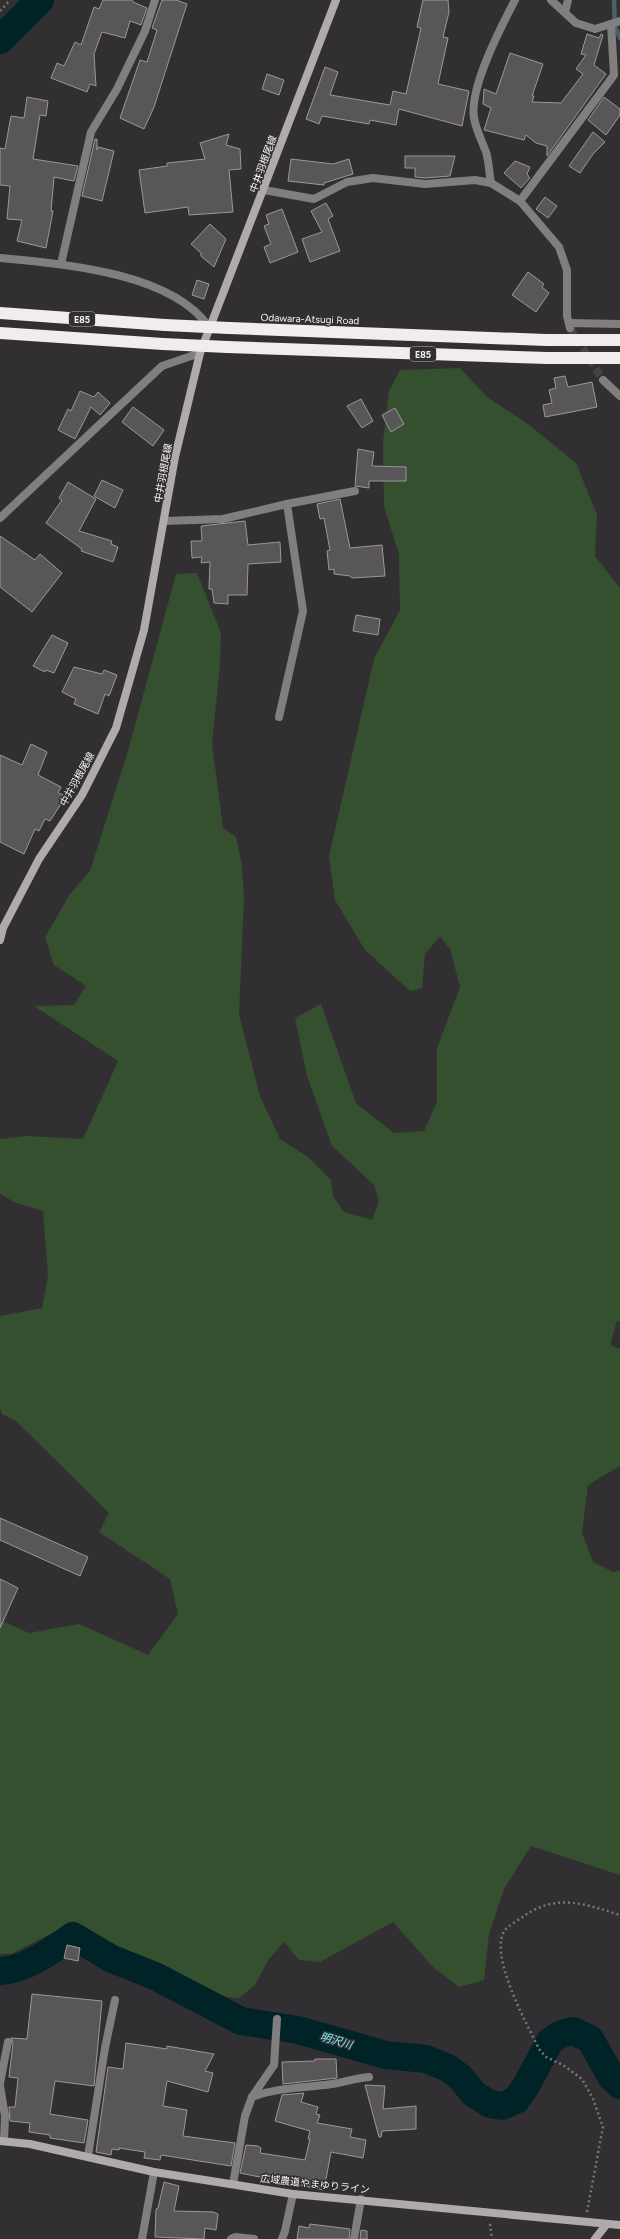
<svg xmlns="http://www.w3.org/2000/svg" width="620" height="2239" font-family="Figtree,'Noto Sans JP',sans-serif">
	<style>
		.green { fill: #34502f }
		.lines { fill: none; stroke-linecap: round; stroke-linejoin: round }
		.stream { stroke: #4a6165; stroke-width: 4.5 }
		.river { stroke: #002327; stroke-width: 28 }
		.building { fill: #595659; stroke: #9b979b }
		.street-tunnel { stroke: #464346; stroke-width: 8; stroke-dasharray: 8 4; stroke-linecap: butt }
		.path { stroke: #797679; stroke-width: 2.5; stroke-dasharray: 2 3; stroke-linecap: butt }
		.lane { stroke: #817f7e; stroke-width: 8 }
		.street { stroke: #817f7e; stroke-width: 8 }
		.secondary { stroke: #afabab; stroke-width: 8 }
		.highway { stroke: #f2ecec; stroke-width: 12 }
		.highway-bridge { stroke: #f2ecec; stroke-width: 12 }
		.labels { text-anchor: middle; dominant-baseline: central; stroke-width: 3; stroke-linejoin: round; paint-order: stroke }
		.shield { fill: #322f32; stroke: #bab8ba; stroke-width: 1 }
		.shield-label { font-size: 9px; font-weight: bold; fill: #f5f3f5 }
		.street-label { font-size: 10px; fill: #f5f3f5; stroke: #322f32 }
		.water-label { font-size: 11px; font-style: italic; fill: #7ceefc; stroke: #322f32 }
	</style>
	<rect width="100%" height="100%" fill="#322f32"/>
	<path class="green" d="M460 368 487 397 528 424 576 463 597 515 595 556 620 588V1321H617L610 1345 620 1349V1466L588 1485 582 1533 593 1562 613 1572 620 1571V1875L531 1846 504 1889 489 1934 484 1980 459 1987 433 1967 393 1922 320 1962 299 1960 284 1942 269 1959 255 1985 239 1998 217 1996 72 1923 11 1954H0V1620L29 1633 79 1624 148 1655 178 1614 170 1579 99 1532 109 1513 16 1421 2 1414 0 1408V1316L42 1308 48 1275 43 1211 14 1202 0 1194V1139L27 1136 83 1139 118 1061 34 1006 74 1005 86 986 54 965 45 937 70 894 90 871 128 751 176 574 197 573 221 633 220 665 212 743 223 828 236 837 242 865 244 899 239 1014 260 1096 280 1139 308 1157 331 1180 333 1196 344 1212 372 1220 379 1201 374 1185 332 1146 307 1076 295 1018 321 1004 356 1103 394 1133 424 1131 437 1102V1048L460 987 450 949 440 936 425 954 422 988 410 991 365 950 335 900 329 856 374 659 400 610 399 555 384 506 383 442 389 391 400 370Z"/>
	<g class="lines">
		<path class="stream" d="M614 0 615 26 620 38"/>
		<g class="river">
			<path d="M0 40 40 0"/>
			<path d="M0 1971C26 1970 52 1950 73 1936L112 1959 155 1976 241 2021 298 2030 386 2055 426 2059 448 2068 460 2077 474 2094 490 2104 502 2106 516 2100 526 2086 550 2041 561 2034 573 2031 590 2039 612 2078 620 2085"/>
		</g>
	</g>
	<g class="building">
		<path d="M103 0H132L133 2 147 8 141 25 130 21 125 38 102 32 94 54 96 86 90 84 87 92 51 78 57 63 64 66 75 42 81 45 94 7 99 9Z"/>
		<path d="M162 0H176L187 4 154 107 144 129 120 118 140 60 147 62 157 30 152 28Z"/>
		<path d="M423 0H448L449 12 443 37 448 38 438 84 469 91 462 126 399 109 396 125 370 120 369 124 322 116 319 124 306 119 325 67 338 72 330 95 390 105 393 91 406 94 421 28 417 27Z"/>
		<path d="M587 34 599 38 601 34 603 35 594 65 606 74 547 156V146L536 143 526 135 524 140 484 130 491 108 483 104 484 89 496 94 510 53 543 64 532 96H534L532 102 561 103 583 74 576 69 586 55 581 54Z"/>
		<path d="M267 74 284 80 279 95 262 89Z"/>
		<path d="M27 97 48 101 46 116 40 115 33 159 78 166 74 181 54 177 51 211H53L46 248 17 241 22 220 7 219 10 186 0 185V148L5 149 11 116 24 118Z"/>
		<path d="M604 97 620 109V115L606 135 588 120Z"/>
		<path d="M593 132 605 142 593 154 580 173 569 166Z"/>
		<path d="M229 134 226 145 240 149 241 169 229 170 233 212 189 215 188 207 145 213 139 170 167 166V163L205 159 200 143Z"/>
		<path d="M95 139H97V150L98 147 114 151 102 201 82 196Z"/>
		<path d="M405 156H455L450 176 425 178 415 177V168H405Z"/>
		<path d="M291 159 333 164 349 159 353 174 324 183V185L288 181Z"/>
		<path d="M515 161 530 167 527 174 530 178 521 188 504 173Z"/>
		<path d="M545 197 557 206 548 218 536 209Z"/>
		<path d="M326 203 333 216 328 219 340 251 310 262 302 239 322 232 311 211Z"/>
		<path d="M282 209 298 252 270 263 264 247 271 244 264 226 269 224 266 215Z"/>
		<path d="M210 224 226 239 214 267 201 256V253L191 244Z"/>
		<path d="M528 272 544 284 542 287 549 293 536 312 512 295Z"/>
		<path d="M197 280 209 284 204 299 192 295Z"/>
		<path d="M565 376 568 387 592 382 597 407 545 417 543 405 552 403 549 390 556 388 554 378Z"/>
		<path d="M80 391 94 397 98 392 110 403 100 415 91 407 75 439 58 430 68 409 71 411Z"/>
		<path d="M361 399 373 421 362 428 347 406Z"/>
		<path d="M133 407 164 430 153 446 122 422Z"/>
		<path d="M395 408 404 424 391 432 382 415Z"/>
		<path d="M358 449 374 452 372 466 406 467V481H369V488L355 486Z"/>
		<path d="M102 480 123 490 115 508 94 496Z"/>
		<path d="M68 482 96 499 79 531 112 541 111 544 118 547 113 562 81 551 82 549 46 523 62 500 59 498Z"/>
		<path d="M340 499 350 548 382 545 385 576 352 578 350 576 334 574V569L329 570 327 551 330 550 324 518 320 519 317 504Z"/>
		<path d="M245 521 248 545 280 542 281 562 248 564 247 595H228V604L214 603 212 589H209L210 562 201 563 202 557 192 558 191 541H202L201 526Z"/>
		<path d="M0 536 35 560 40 554 62 573 32 612 0 587Z"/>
		<path d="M356 615 380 619 378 635 353 631Z"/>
		<path d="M52 635 68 643 54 673 46 670 45 672 33 666Z"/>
		<path d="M74 667 102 674 104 670 117 675 109 696 105 694 98 714 74 704 76 699 62 692Z"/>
		<path d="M31 744 47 752 38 775 61 787 58 793 66 796 50 821 45 819 39 831 35 829 24 854 0 842V755L22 765Z"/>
		<path d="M0 1518 88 1557 80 1576 0 1540Z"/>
		<path d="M0 1579 18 1588 0 1628Z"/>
		<path d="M67 1945 80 1948 78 1961 64 1958Z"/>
		<path d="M32 1994 102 2001 94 2086 55 2081 50 2114 88 2120 84 2143 50 2138V2135L29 2132 30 2123 10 2121 9 2107H15L18 2078 9 2077 13 2043 11 2038 27 2039Z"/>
		<path d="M126 2043 167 2049V2046L214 2054 205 2071 213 2073 208 2092 167 2081 163 2106 187 2110 183 2136 235 2143 231 2166 161 2155 160 2160 144 2158 145 2152 119 2148V2150L112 2149 111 2155 96 2152 108 2067 123 2069Z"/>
		<path d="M315 2059H336L337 2078 283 2084 282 2062 315 2061Z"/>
		<path d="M365 2085 385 2086 383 2109 416 2106V2129L382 2131 381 2137H379Z"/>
		<path d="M304 2093 301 2102 318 2107 316 2114 320 2115 317 2123 352 2129 350 2137 366 2140 363 2158 331 2152 324 2190 240 2173 246 2145 258 2146 261 2148 260 2153 305 2160 310 2139H308L310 2131 275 2121 282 2095Z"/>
		<path d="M164 2182 179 2186 174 2211 213 2212 218 2214 216 2230 205 2228 204 2239 155 2237 156 2209 158 2208Z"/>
		<path d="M310 2224 350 2229 349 2239H297L299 2226 309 2228Z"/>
		<path d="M361 2230 367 2231V2239H360Z"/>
	</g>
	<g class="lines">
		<path class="street-tunnel" d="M570 328 603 380"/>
		<g class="path">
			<path d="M0 11 10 0"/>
			<path d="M587 2212 603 2127 593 2099 582 2079 563 2065 546 2057 539 2049C528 2026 486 1951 506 1929 511 1924 519 1920 524 1916 557 1893 585 1904 620 1915"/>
			<path d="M490 2224 492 2239"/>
		</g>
		<g class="lane">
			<path d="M520 201 614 75 611 24"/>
			<path d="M279 717 303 611 287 504 355 491"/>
		</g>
		<g class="street">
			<path d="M551 0 576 23 595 29 620 21"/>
			<path d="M565 12 568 0"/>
			<path d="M491 183C489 173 489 161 486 152 482 141 476 130 474 118 469 88 501 27 515 0"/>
			<path d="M264 190 314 199 347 182 373 178 425 184 475 180 491 183 520 201 559 247 567 270V316L570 328"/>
			<path d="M0 258C62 264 171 272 209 327"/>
			<path d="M61 264 91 132 117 89 145 31 155 0"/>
			<path d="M569 323 620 324"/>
			<path d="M603 380 620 396"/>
			<path d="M0 518 162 366 200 353"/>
			<path d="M165 521 223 519 287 504"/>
			<path d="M0 2083 8 2042"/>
			<path d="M0 2086 5 2116 4 2141"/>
			<path d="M252 2097C279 2087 305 2088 332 2084 345 2082 356 2078 369 2077"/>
			<path d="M88 2156 105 2048 115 2000"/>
			<path d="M233 2184 245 2116 252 2097 274 2065 277 2019"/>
			<path d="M142 2239 154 2172"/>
			<path d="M231 2239 235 2237 254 2239"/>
			<path d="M282 2239 285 2231 293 2194"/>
			<path d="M354 2239 361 2199"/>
		</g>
		<g class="secondary">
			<path d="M0 940 3 928 39 859 82 795 116 728 144 630 175 457 200 353 336 0"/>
			<path d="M0 2141 30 2144 154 2172 293 2194 620 2225"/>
			<path d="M595 2239 606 2225"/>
		</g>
		<g class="highway">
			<path d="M0 313 165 325"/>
			<path d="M229 328 546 340H620"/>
			<path d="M0 333 163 344"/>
			<path d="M227 347 547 358H620"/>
		</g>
		<g class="highway-bridge">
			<path d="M165 325 229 328"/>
			<path d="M163 344 227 347"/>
		</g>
	</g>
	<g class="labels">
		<g class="shield">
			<rect x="69" y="312" width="26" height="14" rx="3"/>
			<rect x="410" y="347" width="26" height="14" rx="3"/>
		</g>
		<g class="shield-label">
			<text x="82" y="319">E85</text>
			<text x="423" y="354">E85</text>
		</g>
		<g class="street-label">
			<text transform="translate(263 164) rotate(-70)">中井羽根尾線</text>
			<text transform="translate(310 319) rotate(2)">Odawara-Atsugi Road</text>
			<text transform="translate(163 473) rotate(-80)">中井羽根尾線</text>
			<text transform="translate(77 779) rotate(-61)">中井羽根尾線</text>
			<text transform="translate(315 2184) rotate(6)">広域農道やまゆりライン</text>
		</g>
		<g class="water-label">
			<text transform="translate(336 2041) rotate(16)">明沢川</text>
		</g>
	</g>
</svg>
